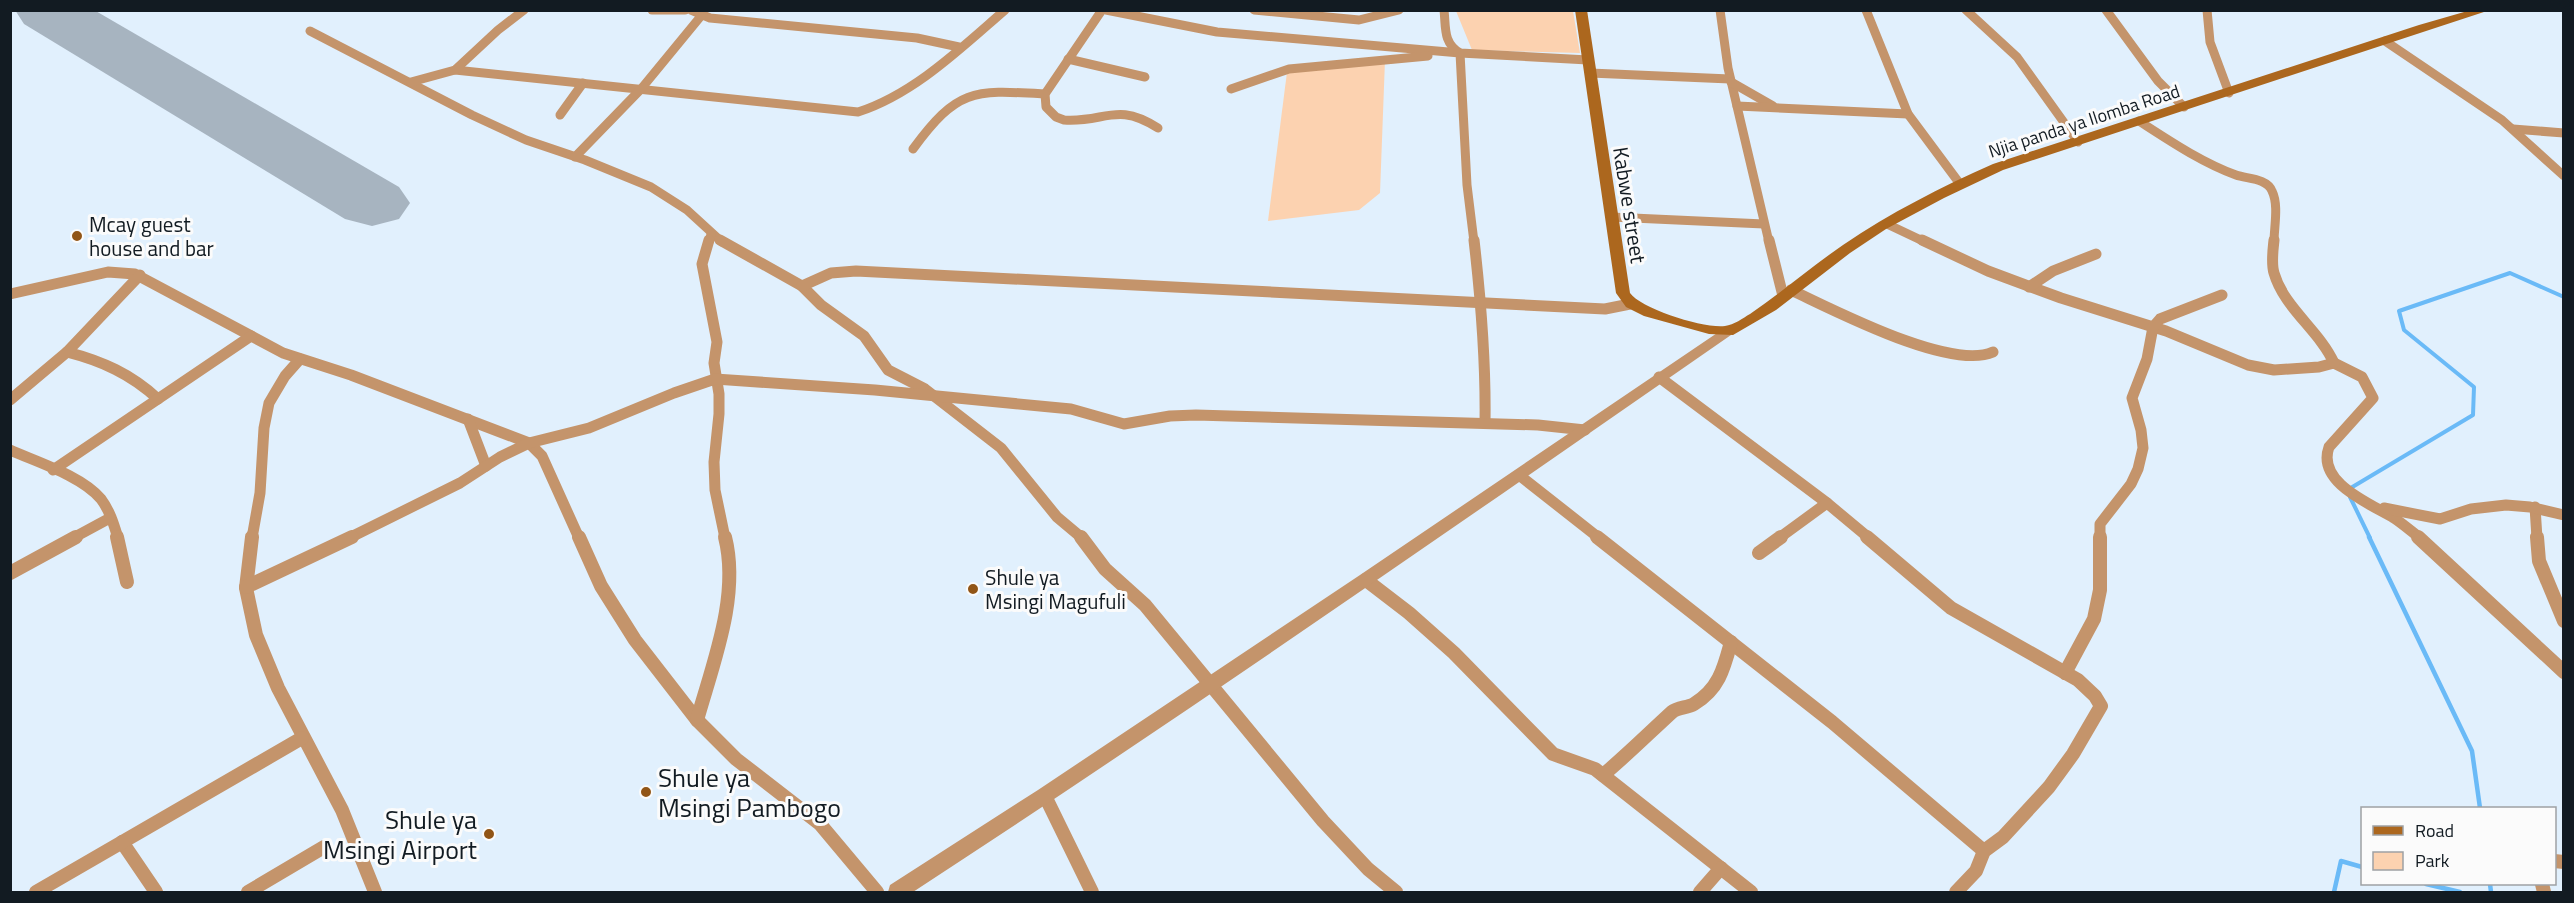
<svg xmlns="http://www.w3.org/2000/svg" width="2574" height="903" font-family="'Titillium Web',sans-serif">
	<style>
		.green { fill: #fcd2b0 }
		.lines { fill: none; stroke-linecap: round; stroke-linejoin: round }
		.stream-far1 { stroke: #6abaf7; stroke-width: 4 }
		.stream { stroke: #6abaf7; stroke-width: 4.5 }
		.runway { fill: #a7b4c0; fill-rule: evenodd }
		.minor-far2 { stroke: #c4946b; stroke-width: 9 }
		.minor-far1 { stroke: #c4946b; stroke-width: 11 }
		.minor { stroke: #c4946b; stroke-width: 14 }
		.tertiary { fill: #c4946b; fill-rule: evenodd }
		.secondary { fill: #ac671e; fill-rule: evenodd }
		.poi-dot { fill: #915516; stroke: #fbfbfb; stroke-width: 2 }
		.labels { text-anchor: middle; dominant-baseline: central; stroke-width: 6; stroke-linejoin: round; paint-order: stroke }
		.far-street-label { font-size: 18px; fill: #121b22; stroke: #fbfbfb }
		.street-label { font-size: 21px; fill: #121b22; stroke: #fbfbfb }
		.poi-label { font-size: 21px; fill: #121b22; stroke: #fbfbfb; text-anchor: start }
		.near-poi-label { font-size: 26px; fill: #121b22; stroke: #fbfbfb; text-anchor: start }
	</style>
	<rect width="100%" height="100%" fill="#e1f0fd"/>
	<g class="green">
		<path d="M1456 11H1573L1580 53 1472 50Z"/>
		<path d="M1385 60 1380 193 1359 210 1268 221 1287 72Z"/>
	</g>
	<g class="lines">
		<g class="stream-far1">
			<path d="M2349 489 2473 415 2474 387 2404 330 2399 311 2510 273 2564 297"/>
			<path d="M2350 497 2370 538"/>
		</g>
		<g class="stream">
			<path d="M2369 537 2472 751 2480 808"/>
			<path d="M2426 884 2460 892"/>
			<path d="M2490 884 2491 892"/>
			<path d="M2334 892 2341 861 2362 867"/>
		</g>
		<path class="runway" d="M15 10H94L399 187 410 203 399 219 372 226 345 219 24 24Z"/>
		<g class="minor-far2">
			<path d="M652 10H685"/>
			<path d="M691 10 710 18 917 38 959 47"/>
			<path d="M1102 10 1045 94 1046 107 1056 117 1064 120C1105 123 1116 101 1158 128"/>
			<path d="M1106 10 1217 32 1460 53 1467 185 1474 242"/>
			<path d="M1254 10 1359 20 1399 10"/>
			<path d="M1444 10C1446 28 1443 43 1460 53L1588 60"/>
			<path d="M1720 10 1728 68 1769 242"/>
			<path d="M1866 10 1908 114 1960 184"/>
			<path d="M1966 10 2017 57 2078 142"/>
			<path d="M2106 10 2158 81 2184 107"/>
			<path d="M2207 10 2210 42 2229 93"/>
			<path d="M310 31 472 115 526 140 585 160 651 187 687 210 722 242"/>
			<path d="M2385 41 2502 120 2564 176"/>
			<path d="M1068 59 1145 77"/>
			<path d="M455 70 858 112C914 94 961 48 1005 10"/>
			<path d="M1590 73 1730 79"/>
			<path d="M411 82 455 70 498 30 524 10"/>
			<path d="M1731 82 1773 106"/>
			<path d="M1231 89 1289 69 1428 56"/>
			<path d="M1737 106 1908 114"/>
			<path d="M560 115 583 83"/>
			<path d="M2139 121C2170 141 2201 162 2236 175 2247 179 2267 178 2272 191 2279 205 2274 227 2274 242"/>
			<path d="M2513 129 2564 133"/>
			<path d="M913 149C958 88 973 90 1045 94"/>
			<path d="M575 157 641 89 701 16"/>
			<path d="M1611 217 1764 224"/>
			<path d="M1887 224 1925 242"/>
			<path d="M709 242 711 234"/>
		</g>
		<g class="minor-far1">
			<path d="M709 240 702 264 717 342 714 363 719 394V414L714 462 715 490 725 538"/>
			<path d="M720 240 802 286 821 305 864 336 888 370 925 389 1001 448 1057 517 1082 538"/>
			<path d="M1474 240C1481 301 1486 361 1485 423"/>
			<path d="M1769 240 1783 296"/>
			<path d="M1922 240 1988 271 2061 298 2166 331 2248 365 2274 370 2319 367 2334 363 2362 377 2373 398 2329 447C2316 483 2371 504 2394 518 2403 524 2411 531 2420 538"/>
			<path d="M2274 240C2273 250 2271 263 2274 273 2284 308 2319 330 2334 363"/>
			<path d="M802 286 831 273 856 271 1605 309 1630 304"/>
			<path d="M2029 287 2053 271 2096 254"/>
			<path d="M1791 290C1834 310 1950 371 1993 352"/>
			<path d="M10 294 108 272 135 274 283 353 351 375 529 443 542 456 579 538"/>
			<path d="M67 352C102 361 131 374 158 399"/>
			<path d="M1659 377 1827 503 1869 538"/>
			<path d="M10 400 67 352 140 275"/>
			<path d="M468 419 486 466"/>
			<path d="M10 450C37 462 82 476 101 499 110 511 114 525 118 538"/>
			<path d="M53 470 251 336"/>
			<path d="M1519 475 1599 538"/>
			<path d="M2535 507 2537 538"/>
			<path d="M2384 508 2440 519 2471 509 2506 505 2530 507 2564 515"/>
			<path d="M73 538 110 518"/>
			<path d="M252 538 260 493 264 428 269 403 285 376 300 359"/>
			<path d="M349 538 460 483 500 457 529 443 589 428 674 393 715 379 875 390 1071 409 1124 424 1170 416 1196 415 1538 425 1585 430"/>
			<path d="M1779 538 1827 503"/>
			<path d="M2100 538V524L2131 484 2138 469 2143 448 2141 430 2132 398 2147 359 2153 327 2160 319 2222 295"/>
		</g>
		<g class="minor">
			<path d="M117 537 127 582"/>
			<path d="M252 537 246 588 256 635 278 688 342 810 375 892"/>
			<path d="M579 537 601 586 635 640 697 720 736 759 820 824 877 892"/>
			<path d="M1081 537 1105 569 1145 605 1323 821 1368 869 1396 892"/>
			<path d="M1597 537 1832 722 1984 851"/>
			<path d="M1867 537 1951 608 2078 680 2095 696 2101 706 2073 754 2049 787 2003 837 1984 851 1976 871 1956 892"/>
			<path d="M2418 537 2564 672"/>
			<path d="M2537 537 2539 561 2564 621"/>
			<path d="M1759 553 1781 537"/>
			<path d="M10 573 76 537"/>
			<path d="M1366 580 1409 613 1454 653 1553 754 1595 769 1751 892"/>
			<path d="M246 587 352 537"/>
			<path d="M2065 673 2094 619 2100 590V537"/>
			<path d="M697 720C713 663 740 596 725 537"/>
			<path d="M1603 775C1627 755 1649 733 1672 712 1678 707 1687 708 1694 704 1719 689 1724 668 1731 642"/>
			<path d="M1045 796 1092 892"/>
			<path d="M122 842 156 892"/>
			<path d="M2554 861 2564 862"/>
			<path d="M2542 884 2544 892"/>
			<path d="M36 892 302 738"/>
			<path d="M248 892 324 847"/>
			<path d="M1700 892 1721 868"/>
		</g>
		<path class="tertiary" d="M1726 327 1731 329 1733 332 1731 335C1460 523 1189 712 913 892H888L890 885 1038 790 1360 575Z"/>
		<path class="secondary" d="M1575 10H1587L1630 293C1641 309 1705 329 1725 326 1734 325 1743 318 1750 314 1782 292 1811 267 1843 245 1890 213 1941 187 1993 164L2419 25 2471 10H2490L2003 170 1944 198 1886 229 1850 253 1776 310 1733 335 1709 334 1644 316 1626 307 1616 293Z"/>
	</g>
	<g class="poi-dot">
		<circle cx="77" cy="236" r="6"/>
		<circle cx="973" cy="589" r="6"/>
		<circle cx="646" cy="792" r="6"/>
		<circle cx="489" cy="834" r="6"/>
	</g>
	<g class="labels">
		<g class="far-street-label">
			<text transform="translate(2084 121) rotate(-18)">Njia panda ya Ilomba Road</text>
		</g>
		<g class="street-label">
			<text transform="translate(1630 205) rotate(81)">Kabwe street</text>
		</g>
		<g class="poi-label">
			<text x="89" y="224">Mcay guest<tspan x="89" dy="24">house and bar</tspan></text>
			<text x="985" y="577">Shule ya<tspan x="985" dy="24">Msingi Magufuli</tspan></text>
		</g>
		<g class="near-poi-label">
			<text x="658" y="777">Shule ya<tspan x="658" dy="30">Msingi Pambogo</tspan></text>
			<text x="477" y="819" text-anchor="end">Shule ya<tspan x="477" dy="30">Msingi Airport</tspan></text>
		</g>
	</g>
	<rect width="2574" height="903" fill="none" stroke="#121b22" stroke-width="24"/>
	<rect x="2361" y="807" width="195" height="78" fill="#fbfbfb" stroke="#9ea1a4" stroke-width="1.5"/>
	<rect x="2373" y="826" width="30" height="9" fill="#ac671e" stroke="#9ea1a4" stroke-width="1.5"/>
	<text x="2415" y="837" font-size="18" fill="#121b22">Road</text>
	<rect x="2373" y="852" width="30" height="18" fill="#fcd2b0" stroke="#9ea1a4" stroke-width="1.5"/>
	<text x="2415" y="867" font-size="18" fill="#121b22">Park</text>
</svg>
